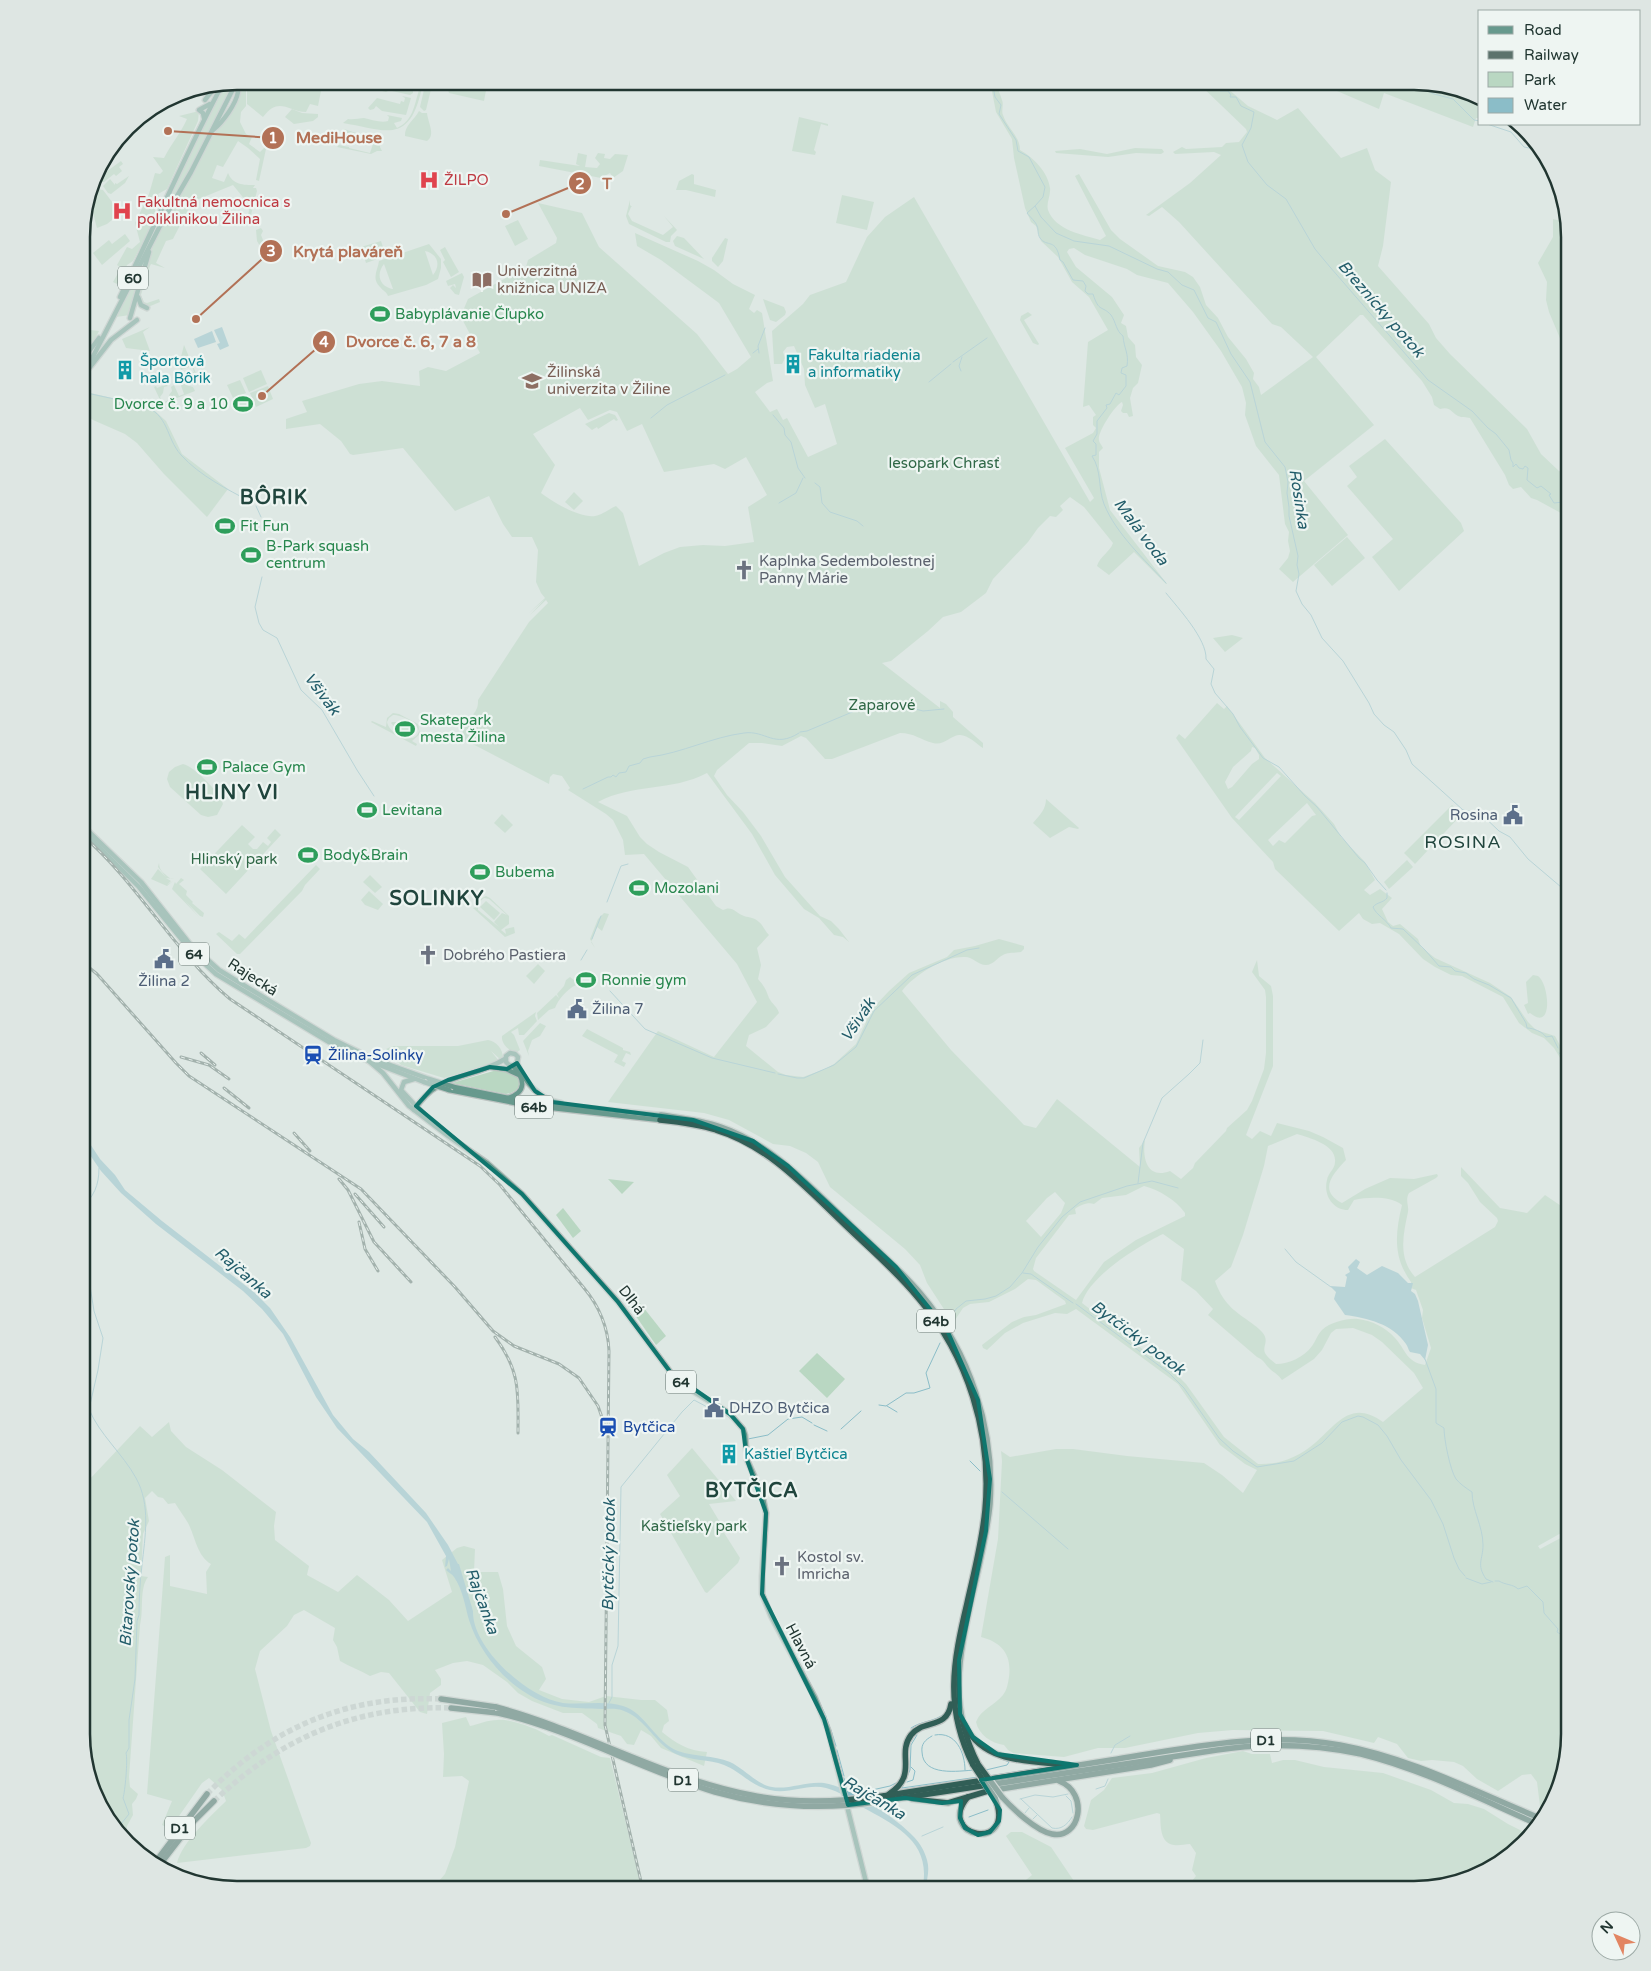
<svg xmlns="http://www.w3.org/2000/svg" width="1651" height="1971" font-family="'Varela Round',sans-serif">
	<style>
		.green { fill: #b9d7c2; fill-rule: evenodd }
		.water { fill: #8bbdc8 }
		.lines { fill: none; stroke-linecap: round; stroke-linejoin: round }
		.stream { stroke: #8bbdc8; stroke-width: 1 }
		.highway-tunnel { stroke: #b8c4c0; stroke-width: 5.5; stroke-dasharray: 5.5 3; stroke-linecap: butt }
		.primary-casing { stroke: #bcc3c1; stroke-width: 7 }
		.highway-casing { stroke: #bcc3c1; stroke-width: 8 }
		.primary { stroke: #67998d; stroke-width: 4.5 }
		.highway { stroke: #315e56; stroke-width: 5.5 }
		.rail-casing { stroke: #5c726c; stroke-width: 3 }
		.rail { stroke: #eef5f2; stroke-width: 1; stroke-dasharray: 4; stroke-linecap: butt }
		.primary-bridge-casing { stroke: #bcc3c1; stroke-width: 7; stroke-linecap: butt }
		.highway-bridge-casing { stroke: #bcc3c1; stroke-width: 8; stroke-linecap: butt }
		.primary-bridge { stroke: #67998d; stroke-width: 4.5 }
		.highway-bridge { stroke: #315e56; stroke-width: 5.5 }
		.marked { fill: none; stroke: #0f766e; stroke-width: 4; stroke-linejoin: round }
		.labels { text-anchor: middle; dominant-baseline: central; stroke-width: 4.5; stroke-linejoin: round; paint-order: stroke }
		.shield { fill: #eef5f2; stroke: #5e6f6b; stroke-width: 1 }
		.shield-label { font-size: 14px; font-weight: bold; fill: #213631 }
		.health-label { font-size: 15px; fill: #be3a42; stroke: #eef5f2; text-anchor: start }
		.education-label { font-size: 15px; fill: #785e54; stroke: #eef5f2; text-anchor: start }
		.leisure-label { font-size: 15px; fill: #27864d; stroke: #eef5f2; text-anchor: start }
		.culture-label { font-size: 15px; fill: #0d838f; stroke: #eef5f2; text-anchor: start }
		.park-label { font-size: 15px; fill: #306847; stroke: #eef5f2 }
		.worship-label { font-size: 15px; fill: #5b616d; stroke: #eef5f2; text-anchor: start }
		.service-label { font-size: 15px; fill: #4e5e75; stroke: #eef5f2; text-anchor: start }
		.street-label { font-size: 15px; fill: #213631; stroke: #eef5f2 }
		.transit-label { font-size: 15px; fill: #164399; stroke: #eef5f2; text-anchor: start }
		.water-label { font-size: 16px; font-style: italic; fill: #235d6a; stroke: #eef5f2 }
		.quarter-label { font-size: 18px; letter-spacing: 1px; fill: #20453d; stroke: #eef5f2 }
		.district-label { font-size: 20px; font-weight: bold; letter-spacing: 1px; fill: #20453d; stroke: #eef5f2 }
		.rim { fill: none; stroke: #213631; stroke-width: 2.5 }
		.leader { fill: none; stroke: #b27156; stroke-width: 2 }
		.callout-dot { fill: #b27156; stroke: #eef5f2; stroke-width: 2 }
		.mark-label { font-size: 15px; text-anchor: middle; font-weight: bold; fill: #fff }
		.callout-label { font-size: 16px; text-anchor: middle; font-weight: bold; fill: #b27156; stroke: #eef5f2; stroke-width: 4.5; stroke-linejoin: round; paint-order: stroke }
	</style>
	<rect width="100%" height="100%" fill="#dee8e4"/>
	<g class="green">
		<path d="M246 81H323L318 106 310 104 306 112C287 111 279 96 263 117L247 104V85Z"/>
		<path d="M382 81H413V93L410 95 392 91 397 86 386 92 370 88 372 85Z"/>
		<path d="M426 81H433L426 110 424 111 420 107Z"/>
		<path d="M445 81 487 85 484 101 449 93Z"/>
		<path d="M990 81H995C997 87 1000 94 1002 100 1004 105 1001 111 1003 115 1007 128 1020 136 1020 150 1033 157 1048 172 1050 188 1051 195 1046 203 1048 210 1055 230 1083 235 1100 240L1106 236 1075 176 1079 174 1111 230 1120 239 1158 266 1185 272 1193 277 1200 287 1206 305 1218 318 1228 337 1246 359 1254 373 1253 379 1259 387 1261 395 1313 357 1281 327 1272 324 1179 222 1162 207 1149 216 1146 215 1190 183 1221 155 1214 152 1175 154 1173 152 1182 147 1186 149 1222 147 1226 143 1239 142 1247 132 1246 129 1197 82H1220L1248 106 1277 120 1298 108 1341 158 1367 148 1375 170 1391 182 1383 246 1378 266 1429 324 1436 338 1450 354 1527 429 1541 454 1559 471 1570 474V518L1537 500 1531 498 1521 487 1513 489 1509 485 1505 475 1470 418C1466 417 1462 418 1458 416 1451 412 1450 406 1440 409L1434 405 1432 397 1422 381 1363 315H1360L1316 357 1374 425 1304 481 1348 535 1293 582 1279 569 1288 558 1290 551 1288 541 1289 532 1285 524 1279 475 1256 446 1245 415 1246 403 1242 387 1221 351 1193 312 1168 283 1137 275 1127 269 1085 255 1074 248 1069 249 1067 252 1076 267 1112 297 1124 315 1121 323 1126 326 1128 337 1135 345 1136 357 1142 365 1138 383 1133 388 1130 398 1133 416 1129 417 1127 413H1123L1121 411 1123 405 1122 402C1115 405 1097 433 1099 440 1099 443 1102 445 1103 448L1099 452V468L1110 510 1167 584H1166L1134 552 1109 575 1097 566C1100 556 1110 552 1113 543L1084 507 1070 497 1060 506 1063 510 1056 517 1050 516 1038 528 1028 542 993 579 986 593 961 612 943 617 928 631 891 661 882 663 940 708V701L946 704 953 712V717L983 743V748C977 744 967 734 959 735 950 736 944 746 933 743 921 740 914 733 900 733L832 759H825L806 738 801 736 782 746 762 743H749L717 770 714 776 727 795 743 812 761 836 785 877 820 916 831 921 839 929 849 942 843 937 834 935 819 918 804 909 775 875 752 834 707 773C671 792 633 783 598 802L627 816 640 837 647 844 659 852 688 867 716 906 723 910C732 905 736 913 744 916 750 918 754 917 759 922 763 925 765 931 769 935L757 948 761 965 758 979C764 986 766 989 769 998 772 1004 777 1006 779 1013L766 1027 749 1035 746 1046 778 1072 786 1075 803 1077 825 1069 834 1064 856 1044 872 1009 889 991 909 973 947 957 954 950 975 946 999 939 1024 946V949L1021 952C1016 953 1007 952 1003 955 997 958 993 965 986 965 978 965 973 957 965 957 944 956 914 975 902 991L951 1050 1024 1125 1036 1128 1057 1099 1140 1167 1139 1148 1145 1140C1142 1158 1147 1180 1170 1171L1181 1179 1193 1168 1195 1163 1226 1131 1227 1128 1247 1110 1252 1101 1264 1069 1266 1053V997L1265 990 1252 972 1257 960 1259 976 1271 986 1273 996V1066L1246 1135 1252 1139 1260 1131 1271 1136 1277 1123 1309 1131 1323 1137 1343 1148 1346 1160C1334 1173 1317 1190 1342 1203L1365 1189 1390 1178 1414 1179 1437 1174 1438 1176 1436 1178 1409 1193C1405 1200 1409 1205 1408 1212 1403 1235 1398 1258 1415 1277L1495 1227 1498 1221 1497 1218 1480 1202 1468 1183 1461 1176V1167L1500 1208 1527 1213 1545 1195 1570 1212V1528L1538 1546 1540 1549 1570 1533V1734L1550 1809 1540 1806 1537 1782 1531 1774 1522 1775 1498 1791 1477 1779 1463 1766 1454 1762 1432 1760 1421 1761 1408 1758 1397 1744 1378 1737 1374 1743 1323 1731 1233 1730 1198 1733 1125 1748H1098L1064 1757 1013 1753 1008 1750 1004 1745C991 1743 979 1735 976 1722 981 1709 994 1706 1003 1695 1007 1690 1008 1683 1009 1677 1012 1654 1001 1642 981 1637L998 1539 1002 1461 1001 1451 1010 1457 1056 1449H1073L1127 1456 1204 1463 1222 1475 1243 1493 1257 1470 1245 1464 1220 1445 1178 1384 1076 1309 1067 1314 1055 1313 1023 1323 1005 1333 987 1350 983 1348 982 1345 1012 1322 1024 1317 1036 1315 1066 1304 1065 1301 1036 1280 1028 1279 1015 1289 989 1302 970 1304 963 1308 953 1323 927 1283 920 1265 905 1249 830 1187 818 1162 806 1153 790 1146 773 1144 729 1120 704 1113 608 1102 658 1031 714 1057 757 1002 737 964 644 854 625 855 623 840 613 820 606 814 568 790 570 788 562 776 553 774 550 777 549 784 465 740C457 724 473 719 477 708 478 705 478 703 478 700L529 622 548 603 546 600 530 615 545 599 529 613 545 598 541 593 536 582 538 550 532 537H512L503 524 489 496 455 511 403 448 353 455 350 454 341 441 320 424 286 429V419L307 412 302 401 359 384 382 381 420 386 419 371 428 367 446 371 480 353 462 319V313L468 299 526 267 528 260 556 243 557 238 538 203 582 213 599 247 697 334 728 374 737 369 751 357 719 303 661 260 637 246 635 233 698 261 714 270 733 284 755 295 749 309 754 313 757 310 762 313 773 381 767 383 755 392 770 412 777 409 783 420 787 418 808 457 837 444 825 404 815 408 805 385 804 369 794 346 787 347 783 352 785 358 782 364H774L772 331 803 304 810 295 846 282 867 237 885 217 914 197 1090 502 1094 498 1065 448 1093 433 1096 428 1093 425V417L1096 415 1089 405 1083 407 1088 342 1108 330 1089 297 1072 282 1058 257 1041 241 1036 226 1031 222 1025 208 1014 158 1012 139 996 112ZM580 408 588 420 610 410 617 412 627 431 642 424 664 472 714 464 725 469 746 457 767 495 748 507 754 542 725 546 703 545 680 547 664 553 639 566 623 513 616 506C609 509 602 515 595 516 579 518 553 502 541 493L555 465 533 434ZM1297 1134C1310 1138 1337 1145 1335 1162 1335 1169 1328 1173 1327 1180 1323 1195 1333 1210 1348 1210L1354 1200C1369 1197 1390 1196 1402 1205 1395 1234 1393 1257 1411 1282V1288L1416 1290 1423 1310 1422 1318 1431 1348 1425 1365C1406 1362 1406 1350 1395 1338 1385 1327 1373 1321 1358 1319 1347 1318 1331 1322 1322 1330 1317 1335 1316 1341 1312 1346 1304 1357 1289 1364 1276 1364 1272 1361 1267 1357 1265 1353 1262 1346 1270 1341 1262 1332 1258 1327 1251 1323 1246 1319 1230 1308 1222 1300 1215 1281L1231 1267 1243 1235 1264 1166 1268 1146ZM1144 1186C1159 1190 1176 1200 1185 1213V1216L1136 1240 1104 1262 1076 1300 1034 1271 1033 1269 1036 1258 1069 1215 1076 1214 1075 1209C1080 1205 1088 1202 1094 1204L1102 1198 1126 1195ZM1055 1192 1065 1203 1061 1213 1041 1237 1026 1221 1047 1198ZM1163 1234 1184 1249 1181 1280 1196 1291 1213 1309 1208 1315 1257 1357C1264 1360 1264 1363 1269 1368 1274 1373 1278 1374 1282 1380L1314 1359 1322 1350 1331 1333 1336 1329 1353 1328 1372 1335 1382 1342 1414 1373 1423 1388 1383 1422C1351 1399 1337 1424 1315 1443 1299 1457 1279 1465 1258 1464L1224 1437 1186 1384 1179 1377 1082 1303C1088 1277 1140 1245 1163 1234Z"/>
		<path d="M1316 82H1424L1480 98V118H1476L1473 127 1384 93 1379 109Z"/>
		<path d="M419 84 422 87C410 146 385 130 343 123L348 119C354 120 359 118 364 118 373 120 381 123 388 121L389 117 387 115 402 118 401 121 394 123 397 128C413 121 414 106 419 90L417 86Z"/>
		<path d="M237 85 246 89V106L241 112 240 122 246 134 252 137 249 144 260 152 265 147 266 149 259 181 256 180 260 159 248 148 238 141 223 167 217 165 212 178 224 182 228 173C233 185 243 185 255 185L253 188H256L257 191 251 215H248L250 206 233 185 194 201 195 204 188 210 175 235 173 239 166 241 156 263 165 268 151 264 150 266 141 295 144 302 147 303 159 299 160 302 148 307 142 304 139 297 149 254 159 231 205 148 239 96 240 91Z"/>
		<path d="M223 87H232L186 178 164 215 136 270 135 269 160 217 176 179Z"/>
		<path d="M196 91 193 98 161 110 150 111 169 98Z"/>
		<path d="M402 96 411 98 406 115 382 111 376 106 374 109 370 110 368 108 377 98 400 104 401 101 404 102 405 98Z"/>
		<path d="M292 109 302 113 318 114V117L313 121 294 124 285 117Z"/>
		<path d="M199 111 198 121 167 189 158 194 162 202 154 206 156 213 150 230 133 261 127 265 124 275 117 284 113 282 121 268 117 265 127 247 132 249 140 242 135 223 149 194 155 173 160 174 163 171 153 157 164 158C171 144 181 133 187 119L179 116Z"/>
		<path d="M419 111 422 113H427C428 123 436 135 427 141L405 136C404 126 415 119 419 111Z"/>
		<path d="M799 117 828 124V126L821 124 814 150 816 152 815 155 792 151Z"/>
		<path d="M1503 124H1515L1536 144 1524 142 1512 126Z"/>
		<path d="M344 129 362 135 381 137 380 147 382 151H377L371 154 337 147 339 145 349 147V148L370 153 374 141 349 135 347 137V143L339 142H342L345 133 342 132 341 134 342 131Z"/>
		<path d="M1135 148 1162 149 1164 152 1161 154 1136 153 1108 157 1056 153 1055 151 1080 149 1107 154Z"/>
		<path d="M578 153 587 155 585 167 597 168 600 164 595 158 598 153 605 154 604 158 610 159 615 154 628 155 623 171 613 178 610 173 601 178 539 166 540 160 580 166 576 164Z"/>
		<path d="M121 161 123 164 119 167 122 171 116 176 114 174 104 182H99V177Z"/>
		<path d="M692 174 694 175V184L716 190 715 197 686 190H676L679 181Z"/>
		<path d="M129 176 125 183 111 194 108 193 103 186 110 179 115 185V183L117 184Z"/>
		<path d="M94 182 98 184 97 189 103 190 119 211 118 215 107 224 97 228 89 198Z"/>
		<path d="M842 195 874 202 867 230 836 223Z"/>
		<path d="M630 200V205L632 207H631L628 214 632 221 663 235 673 227 664 216 677 230 671 236 670 242H666L629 224 626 216Z"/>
		<path d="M1553 219 1565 222 1566 237 1570 242V362L1549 312 1546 300 1547 282 1538 263 1553 237Z"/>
		<path d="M518 220 528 239 515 246 505 226Z"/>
		<path d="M261 228 263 231 261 235 265 245 270 248 271 254 264 253 257 241 256 230Z"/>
		<path d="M125 234 130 241 102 265 93 253 109 240 112 244Z"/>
		<path d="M677 236 684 238 704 259 675 246 673 241Z"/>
		<path d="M725 238 728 239 723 261 718 267 712 261V258Z"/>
		<path d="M381 241 386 256 366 263 361 247Z"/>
		<path d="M429 244 441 259V268L438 279 426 285 388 296C386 291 383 291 380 287 371 278 378 270 379 261ZM425 251C438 254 441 265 433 275ZM384 264 393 289H392C379 286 376 274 384 264Z"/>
		<path d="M445 247 459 272 451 277 443 262 445 260 440 250Z"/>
		<path d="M146 258 130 315 116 317Z"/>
		<path d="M462 273 464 277 459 295 455 294 450 288 453 285 456 288 455 284 448 286 446 281Z"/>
		<path d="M763 299 784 307 786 312 785 315 776 322 770 320Z"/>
		<path d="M1028 312 1032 315 1024 320 1039 344 1038 345 1033 343 1020 320 1021 316Z"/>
		<path d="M150 327 143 332 150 351 126 348 122 339Z"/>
		<path d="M82 329 99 331 91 347 82 354Z"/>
		<path d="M184 345 201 385 198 381 193 380 189 377 185 378 184 376 194 372 192 366 181 370 180 366 190 362 188 356 177 361 176 359 181 357Z"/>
		<path d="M261 370 267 384 249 392 243 378Z"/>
		<path d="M240 380 246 393 233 398 227 385Z"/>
		<path d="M184 381 186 385 193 387 195 391 162 404 154 387 156 386 157 388 167 384 168 386 164 387 163 393 160 397 163 403 170 399 169 395 172 391 171 387 174 385 179 396 184 394 180 383Z"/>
		<path d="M268 386 273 399 256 407 250 393Z"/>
		<path d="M82 391 142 405 154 410 166 421 182 454 228 489 207 517 164 474 137 443 125 434 93 420 82 412Z"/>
		<path d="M246 395 252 408 239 413 234 400Z"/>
		<path d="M609 413 615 415 618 420 616 421 614 419 598 429 597 427 592 430 585 424Z"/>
		<path d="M1385 439 1461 523 1464 531 1399 591 1372 557 1393 539 1347 486 1357 477 1349 466Z"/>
		<path d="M574 492 583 501 574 510 565 502Z"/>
		<path d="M1347 537 1365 558 1332 586 1314 565Z"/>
		<path d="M1232 635 1243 638 1225 652 1213 638Z"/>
		<path d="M1217 703 1224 709 1227 706 1265 758 1315 803 1334 824 1341 837 1365 862 1375 880 1364 890 1370 895 1380 889 1392 898 1382 909 1388 922 1393 926 1400 924 1418 939 1421 947 1435 958 1490 983 1511 997 1528 1022 1536 1030 1555 1036 1570 1064V1074L1554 1048 1544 1038 1532 1033 1519 1023 1503 997 1462 976 1451 975 1435 967 1423 959 1399 934 1380 923 1372 924 1363 919 1359 913 1339 931 1275 869 1273 862 1232 818 1176 738 1179 734 1185 739ZM1252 747 1255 748 1259 755V759L1252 764 1232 787 1228 789 1225 782 1233 767 1251 751ZM1277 773 1281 776 1239 820 1235 817ZM1307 803 1316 815 1312 816 1285 843 1279 840 1273 846 1268 840Z"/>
		<path d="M393 713 399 714 418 724 420 734 412 741 417 744 416 746 371 722 372 721 386 727 387 718ZM393 715C402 715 416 722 419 731 414 747 389 734 387 722L389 718Z"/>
		<path d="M392 722H401L413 728 414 733 409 737 398 731 391 723Z"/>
		<path d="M183 764C195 767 219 792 223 804L217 815 208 817 201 815 170 787 167 779 169 772 175 767Z"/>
		<path d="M1046 799 1079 828 1078 829 1069 827 1050 838 1033 823C1040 815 1046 809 1046 799Z"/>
		<path d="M1452 805 1462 814 1415 864 1404 853Z"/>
		<path d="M502 814 513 825 505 833 494 823Z"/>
		<path d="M242 825 255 837 248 844 253 849H257L263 842 268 846 271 842 267 838 275 829 281 835 226 894 200 869Z"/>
		<path d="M1407 860 1413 867 1389 889 1384 882Z"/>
		<path d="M159 863C159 871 165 874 171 879H174L166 878 171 881 167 885 173 881 167 886 151 879 158 869 166 877 158 867Z"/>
		<path d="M316 865 320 869 305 885 302 891 240 954H237L216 934 219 932 232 941 239 934 245 939Z"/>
		<path d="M370 875 382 887 375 893 363 882Z"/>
		<path d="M181 878 184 880 179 884 187 891 186 895 193 902 192 903 204 913 203 917 200 916 185 901 199 917 172 889 175 882 176 884Z"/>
		<path d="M369 891 383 904 378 910 365 905 361 900Z"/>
		<path d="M486 896 490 898 509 916V924L501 930 506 934 505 929 514 927 515 933 505 937 473 908 476 907 478 900ZM484 898 489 899 507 915 502 913 494 922 499 927 478 910V903Z"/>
		<path d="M486 901 500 913 494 920 480 907Z"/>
		<path d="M604 913 609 914 602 931 597 927 591 942 595 948 590 939 598 919Z"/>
		<path d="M538 964 545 971 534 984 526 976Z"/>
		<path d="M1533 975 1538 976C1549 983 1554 1033 1530 1013L1528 1014 1524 1005 1528 1003 1526 982Z"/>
		<path d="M570 977 575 981 576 985C567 989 558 1000 555 1008L549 1010 538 1020 537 1013 556 995 559 998 557 994 564 986 566 980Z"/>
		<path d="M536 1012 535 1016 537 1021 524 1035H519L518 1028 511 1032 514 1035 520 1050 516 1053C509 1051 501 1044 502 1036Z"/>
		<path d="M540 1023 546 1026 540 1036 532 1040 528 1051 529 1056 523 1041Z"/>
		<path d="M587 1029 623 1048V1050L630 1052 631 1055 626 1053 622 1061 626 1063 624 1067 614 1062 618 1055 582 1036Z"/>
		<path d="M488 1040C496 1041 503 1049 503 1058L501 1060 491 1051 499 1061 444 1078 401 1065 386 1049 393 1046H458Z"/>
		<path d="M497 1070C503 1071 511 1071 516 1076 525 1085 515 1093 506 1094L452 1083Z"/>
		<path d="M608 1179 634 1182 622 1194Z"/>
		<path d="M563 1208 581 1231 573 1238 556 1215Z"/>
		<path d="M632 1293 666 1336 656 1345 624 1299Z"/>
		<path d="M817 1353 845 1379 827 1398 799 1371Z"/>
		<path d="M169 1422 171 1431 186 1447 222 1470 276 1512 274 1526 275 1540 309 1566 307 1575 338 1592 357 1575 389 1600 408 1621 452 1592 442 1560 457 1548 464 1546 475 1549 474 1572H498L503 1589 507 1626 516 1646 542 1667 546 1679 539 1690 562 1699 589 1702 606 1696 641 1700H655L667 1710 669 1721 664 1725 662 1732C676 1743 688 1751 707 1752L704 1766 661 1748 651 1736 641 1730 634 1745 627 1744 621 1736 598 1728 597 1724 582 1713H563L532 1701 518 1693 507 1682 483 1665 467 1661 453 1663 435 1670 441 1679V1685L430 1693 427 1714 420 1712 389 1673 381 1672 370 1676C360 1670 350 1667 340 1661L337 1647 333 1640 335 1628 304 1610 294 1615 287 1626 260 1651 255 1669 271 1731 311 1843 310 1846 306 1848 177 1863C182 1842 211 1816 226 1801L222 1790 209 1778 202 1783 170 1829 162 1825 172 1801 147 1794 165 1557 170 1555V1586L207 1594 206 1572 211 1564C197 1556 195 1536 188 1523 184 1516 179 1510 175 1503L168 1504 163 1498 158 1497 152 1491 145 1498 149 1521 143 1534 141 1576 148 1577C139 1589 144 1610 140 1625L129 1777 130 1787 138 1794 136 1799 132 1804 133 1815 127 1826 126 1838 108 1821 89 1784 81 1734V1477L87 1482 140 1426 152 1437Z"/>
		<path d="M692 1448 736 1501 709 1504 721 1524V1528L740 1558 738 1563 707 1593 705 1592 660 1514 680 1496 667 1475Z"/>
		<path d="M466 1717 470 1726C479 1724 488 1720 497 1720 510 1718 538 1729 549 1736L552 1735 601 1757 610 1758 642 1890H431L445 1874 455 1847 469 1781 462 1776 443 1777 444 1754 442 1723Z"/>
		<path d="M1243 1751 1252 1754H1270L1272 1763 1283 1760H1295L1324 1767 1383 1773 1431 1790 1454 1803 1468 1804 1484 1809 1508 1824 1528 1834 1501 1863 1464 1882 1414 1890H1175L1181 1886H1188L1196 1876 1192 1870 1196 1853 1190 1844C1185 1844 1179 1846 1174 1845 1159 1843 1161 1824 1160 1814L1157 1813 1093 1830 1086 1829 1084 1826 1091 1800 1104 1790 1112 1778 1152 1773 1206 1758Z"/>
		<path d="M1011 1832H1022L1051 1847 1080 1890H1029L1021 1884 1032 1875 1006 1836Z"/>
	</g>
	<g class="water">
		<path d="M222 327 229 346 220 350 217 344 220 343 214 330Z"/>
		<path d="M212 331 216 342 198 348 194 339Z"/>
		<path d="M81 1130 100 1159 115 1175 125 1190 162 1221 255 1293 270 1308 290 1337 333 1415 353 1439 369 1452 426 1513 448 1545 458 1564H459L473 1611C472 1648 528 1698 563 1703 583 1705 604 1700 623 1706 646 1713 656 1743 678 1751 695 1757 713 1755 730 1762 745 1769 756 1784 772 1787 788 1790 807 1781 824 1783 848 1786 898 1819 914 1837 920 1843 925 1852 927 1860 930 1870 927 1880 925 1890H922C933 1843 897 1826 862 1807 851 1800 839 1791 826 1788 807 1783 789 1795 770 1790 751 1786 740 1771 724 1765 709 1759 691 1761 676 1754 655 1744 646 1719 624 1711 617 1708 609 1709 602 1709 574 1708 550 1709 526 1693 500 1677 478 1649 469 1620 465 1606 463 1590 454 1577 452 1574 449 1573 446 1570L448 1568 451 1571 449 1559 447 1566 445 1567 446 1556 427 1522 337 1428 316 1397 283 1334 262 1309 243 1291 156 1224 121 1193 101 1171 81 1142Z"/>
		<path d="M1356 1259 1360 1262 1357 1268 1367 1275 1382 1266 1398 1273 1408 1283H1413L1411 1291 1415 1294 1418 1301 1428 1345 1425 1360 1420 1354 1410 1352C1408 1349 1408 1347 1406 1344 1393 1324 1367 1318 1345 1315L1334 1299 1336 1292 1330 1286 1345 1287 1347 1277 1345 1275 1350 1272 1348 1267Z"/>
	</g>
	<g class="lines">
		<g class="stream">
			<path d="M992 81 995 97 1001 105 999 114 1016 140 1018 151 1029 157 1045 187 1043 197 1035 206 1041 217 1056 233 1074 241 1109 246 1157 269 1168 272 1182 285 1194 290 1208 318 1216 322 1231 354 1250 382 1265 442 1285 467 1288 482 1287 493 1289 507V516L1298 556 1297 565 1299 574 1296 591 1302 604 1311 615 1322 638 1343 661 1369 703 1374 714 1384 725 1394 732 1406 750 1412 764 1463 810 1480 813 1499 831 1510 837 1528 859 1561 887 1570 892"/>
			<path d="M1217 82 1220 85V91H1228L1231 95 1230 97H1236L1241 106 1254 112 1251 128 1242 145 1248 162 1267 185 1286 199 1315 249 1330 267 1428 380 1472 411 1488 428 1496 434 1509 450 1511 460 1513 463V467L1516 464 1519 468 1523 469 1525 466 1528 468 1527 480 1537 488 1541 486 1551 494 1549 495 1554 503 1563 502 1564 495H1565L1569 500 1570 497"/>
			<path d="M1362 82V86L1378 89 1388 85 1400 88 1420 87 1434 94 1453 99 1474 120 1480 121"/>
			<path d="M1487 124 1511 132 1524 147 1544 151"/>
			<path d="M1035 206 1027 213C1030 217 1036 222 1037 226 1039 230 1037 233 1040 238 1047 248 1056 237 1060 260L1063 262 1073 280 1083 281 1086 286 1085 291 1088 294H1093C1099 313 1102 305 1111 315 1116 322 1116 331 1123 336 1124 349 1129 353 1127 366L1122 368 1121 373 1126 375V386L1119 395 1116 393 1110 404 1106 405 1107 408 1097 421V434L1093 441 1096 444V455L1092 456C1102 471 1098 489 1104 504 1116 534 1145 560 1166 583"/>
			<path d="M753 353 758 349"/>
			<path d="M759 353 758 346 765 328"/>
			<path d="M953 362 987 338"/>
			<path d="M961 371 959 366 962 357"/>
			<path d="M929 382 951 364"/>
			<path d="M82 392 142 405C170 415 165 437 181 455 200 476 227 489 251 502"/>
			<path d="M773 415 784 428 785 435 791 442 798 468 805 478"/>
			<path d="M651 418 667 405 725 375"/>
			<path d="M815 483 820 487 822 503 830 512 857 521 863 526"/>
			<path d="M779 503 796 493 803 478"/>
			<path d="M256 506 261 517"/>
			<path d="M262 577 255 607 259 623 263 630 277 638 301 690 322 710 357 770 374 796"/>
			<path d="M1166 593C1178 608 1207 639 1206 659L1214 669 1211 684 1215 693 1233 714 1240 727 1263 758 1279 767 1305 796 1317 807 1359 858 1365 863 1377 880 1386 890"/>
			<path d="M800 732 807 731 857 710 908 707 923 711 944 709"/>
			<path d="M583 789 608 777H611L613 775 616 777 619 773 626 772 629 766 640 763 643 759 650 757C682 753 712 737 744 733 766 730 774 749 799 733"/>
			<path d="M1387 893V898C1383 903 1377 902 1373 907 1376 915 1387 920 1391 928L1403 929 1425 950 1439 966 1451 967 1455 971 1466 973 1474 979 1489 985 1511 998 1526 1023 1527 1028C1533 1028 1543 1032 1546 1037L1552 1036 1558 1048"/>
			<path d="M607 902 621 866 628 864"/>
			<path d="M592 939 601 916"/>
			<path d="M581 960 587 950"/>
			<path d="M610 991 645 1029 712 1058 775 1073"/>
			<path d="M1559 1053 1563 1055 1570 1069"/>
			<path d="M778 1074 797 1078H804L834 1065 856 1047 874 1011 912 975 967 950 979 948"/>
			<path d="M1138 1183 1143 1143 1162 1098 1189 1074 1200 1063 1203 1040"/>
			<path d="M81 1209C94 1196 99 1186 99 1168"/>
			<path d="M81 1248V1242"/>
			<path d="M1285 1249 1296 1262 1331 1287"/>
			<path d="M81 1261 90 1286 94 1311 103 1338 98 1370 89 1409C99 1434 123 1454 136 1478 151 1505 145 1537 142 1565 140 1581 139 1598 139 1615L137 1621 135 1679 129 1720V1748L126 1753C128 1760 125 1792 123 1798L129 1814 121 1824V1833"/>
			<path d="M1023 1273 1031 1274 1073 1303"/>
			<path d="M1076 1304 1169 1373 1184 1388 1219 1438 1233 1451 1257 1467 1294 1461 1322 1443 1342 1422 1358 1416 1363 1417 1378 1425 1387 1436 1401 1460 1431 1500 1443 1524 1454 1558 1459 1569 1465 1576"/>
			<path d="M950 1321 956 1309 966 1301 985 1299 996 1296 1010 1287 1022 1273 1038 1247 1062 1217 1080 1202 1127 1186 1152 1181 1178 1188"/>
			<path d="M1425 1359 1436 1389V1423L1444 1428C1444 1439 1450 1470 1456 1479 1460 1484 1466 1488 1472 1492 1472 1510 1483 1526 1483 1545 1483 1560 1476 1564 1486 1579L1493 1582"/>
			<path d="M879 1405 886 1406 906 1393H914L930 1388 926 1373 940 1343"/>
			<path d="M887 1406 897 1412"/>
			<path d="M814 1425 827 1431"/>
			<path d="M841 1429 861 1411"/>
			<path d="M748 1439 768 1435 788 1419 802 1417 812 1423"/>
			<path d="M970 1461 980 1471"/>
			<path d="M1002 1492 1068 1549"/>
			<path d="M1466 1578 1482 1584 1491 1582"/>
			<path d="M1495 1581H1499C1505 1585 1513 1584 1518 1589L1527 1586 1543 1602 1544 1613 1558 1629 1557 1632 1567 1638 1570 1636"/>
			<path d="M790 1647 810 1683"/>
			<path d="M818 1699 825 1714"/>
			<path d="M609 1703 612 1697V1665L618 1646 621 1487 682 1412 694 1400 711 1409 720 1411 731 1419"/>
			<path d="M826 1716V1718"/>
			<path d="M827 1719 830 1728"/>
			<path d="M911 1728C921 1721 934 1722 944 1714"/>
			<path d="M831 1730 836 1746"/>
			<path d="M935 1735C956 1731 965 1753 965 1770"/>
			<path d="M932 1736C925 1740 921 1744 922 1752 923 1777 958 1771 975 1770"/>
			<path d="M974 1742 987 1753 1009 1762 1007 1765 986 1770"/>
			<path d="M837 1750 844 1776"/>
			<path d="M1111 1753 1115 1745 1130 1736"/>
			<path d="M989 1776 1046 1767"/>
			<path d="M844 1778 847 1792"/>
			<path d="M907 1782 913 1780 915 1771 911 1767"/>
			<path d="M902 1788 978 1777"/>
			<path d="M902 1788 910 1770 911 1745 917 1735"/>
			<path d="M1096 1789 1105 1786 1108 1779"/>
			<path d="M872 1790 890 1786 896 1783"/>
			<path d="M1066 1796 1071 1801 1073 1813"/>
			<path d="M1020 1799 1035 1795 1053 1797 1068 1794"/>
			<path d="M1021 1799 1052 1828C1061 1830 1067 1825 1072 1817"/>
			<path d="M1025 1813 1029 1808"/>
			<path d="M969 1817 988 1810"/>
			<path d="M1033 1819 1037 1815"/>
			<path d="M922 1836 943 1827"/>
		</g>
		<g class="highway-tunnel">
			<path d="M207 1794C272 1727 347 1695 441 1699"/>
			<path d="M214 1801C282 1737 357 1705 451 1708"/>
		</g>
		<defs>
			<g id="primary">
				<path d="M205 100C213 88 223 80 237 89L238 92C236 104 223 122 213 130"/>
				<path d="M204 118 203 113 199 110 210 104"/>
				<path d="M120 297C154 228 184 157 220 89"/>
				<path d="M138 297 141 305 147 308"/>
				<path d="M130 318 149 252"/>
				<path d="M82 355 90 350 99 338"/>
				<path d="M90 367 111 340 137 320"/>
				<path d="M82 378 162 222 191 172 233 89"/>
				<path d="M81 824 141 882 189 943 219 970 334 1040 371 1058 429 1079"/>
				<path d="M81 829 139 887 192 952 216 974 329 1042 369 1061 424 1082"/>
				<path d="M369 1061 383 1073 409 1106 448 1136 487 1163 522 1194 618 1302 671 1373 688 1388 730 1414 743 1429 745 1435 747 1460 762 1494 766 1513 762 1576V1594L771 1616 815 1698 828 1730 868 1890"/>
				<path d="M517 1063C525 1083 540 1100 561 1103"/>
				<path d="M491 1067 506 1069 519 1075"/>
				<path d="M414 1079 404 1082 401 1090 425 1116"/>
				<path d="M454 1087 534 1103 661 1115"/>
				<path d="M449 1090 525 1105 660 1120"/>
				<path d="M508 1098C527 1092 525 1079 513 1066L509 1065 506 1062V1056L510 1053 515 1054 518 1057 517 1063 513 1066"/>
				<path d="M414 1110C439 1071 471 1080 505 1059"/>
			</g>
			<g id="highway">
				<path d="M661 1115C681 1118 701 1120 721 1127 774 1145 811 1188 851 1225 875 1248 900 1269 921 1294 970 1352 995 1429 990 1504 987 1535 979 1566 972 1597 959 1657 948 1706 978 1764"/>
				<path d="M660 1120C679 1122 698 1124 716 1130 769 1146 807 1189 846 1226 871 1250 897 1272 918 1298 968 1356 992 1434 985 1510 982 1542 974 1572 967 1603 953 1662 944 1708 973 1765"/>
				<path d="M441 1699 496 1707"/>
				<path d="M451 1708 498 1713"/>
				<path d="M965 1725C983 1764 1032 1761 1068 1765"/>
				<path d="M889 1794C919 1774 896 1755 911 1735 923 1719 947 1730 951 1704"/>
				<path d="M883 1796C959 1784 1035 1772 1111 1760 1186 1748 1264 1731 1340 1745 1411 1758 1476 1792 1542 1819"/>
				<path d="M968 1797C934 1837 1017 1854 995 1798"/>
				<path d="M1002 1797C1013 1809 1036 1831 1052 1834 1080 1840 1090 1793 1059 1781"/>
				<path d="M912 1799 948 1803 988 1791 1151 1765 1170 1760"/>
				<path d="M876 1802 1217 1750C1265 1743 1313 1744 1361 1754 1422 1769 1480 1799 1537 1824"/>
				<path d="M154 1864 207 1794"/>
				<path d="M158 1867 192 1823 214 1801"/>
			</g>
		</defs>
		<use href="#primary" class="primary-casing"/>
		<use href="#highway" class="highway-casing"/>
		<use href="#primary" class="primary"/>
		<use href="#highway" class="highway"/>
		<defs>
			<g id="rail">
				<path d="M81 834C137 882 174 952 230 999L480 1166 500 1185 584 1288C599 1306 608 1327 609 1351L605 1725 643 1890"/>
				<path d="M81 961 97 974 176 1063 189 1076 361 1189 455 1287 493 1331 514 1346 559 1364 579 1378 598 1406 605 1426"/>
				<path d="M201 1053 215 1065"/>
				<path d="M181 1057 209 1065 229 1079"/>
				<path d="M224 1088 249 1108"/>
				<path d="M294 1133 310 1151"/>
				<path d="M339 1179 348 1190 374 1242 411 1282"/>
				<path d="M355 1194 384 1227"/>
				<path d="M359 1222 365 1249 378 1271"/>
				<path d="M495 1337C521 1372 518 1393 518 1433"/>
			</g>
		</defs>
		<use href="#rail" class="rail-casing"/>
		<use href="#rail" class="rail"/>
		<defs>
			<g id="primary-bridge">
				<path d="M220 89 222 84"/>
				<path d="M233 89 236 81"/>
				<path d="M429 1079 454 1087"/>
				<path d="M424 1082 449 1090"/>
			</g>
			<g id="highway-bridge">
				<path d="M496 1707C583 1730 662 1778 751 1795 794 1804 839 1802 883 1796"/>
				<path d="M498 1713C573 1730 641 1770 715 1792 768 1807 822 1810 876 1802"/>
				<path d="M978 1764 1002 1797"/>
				<path d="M973 1765 995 1798"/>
			</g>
		</defs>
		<use href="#primary-bridge" class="primary-bridge-casing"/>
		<use href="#highway-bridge" class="highway-bridge-casing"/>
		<use href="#primary-bridge" class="primary-bridge"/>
		<use href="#highway-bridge" class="highway-bridge"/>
	</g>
	<path d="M0 0H1651V1971H0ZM517 1063 535 1091 552 1102 693 1120 753 1141 788 1166 896 1267 947 1330 978 1400 990 1479 986 1531 959 1660 960 1714 973 1737 997 1754 1077 1765 981 1780 1000 1810 999 1821 990 1832 978 1835 965 1828 960 1818 961 1801 942 1803 905 1798 848 1805 824 1719 762 1594 766 1513 747 1460 743 1429 730 1414 671 1373 618 1302 522 1194 416 1106 433 1087 448 1080 490 1067 507 1069Z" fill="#dee8e4" fill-opacity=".55" fill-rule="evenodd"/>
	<path class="marked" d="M517 1063 535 1091 552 1102 693 1120 753 1141 788 1166 896 1267 947 1330 978 1400 990 1479 986 1531 959 1660 960 1714 973 1737 997 1754 1077 1765 981 1780 1000 1810 999 1821 990 1832 978 1835 965 1828 960 1818 961 1801 942 1803 905 1798 848 1805 824 1719 762 1594 766 1513 747 1460 743 1429 730 1414 671 1373 618 1302 522 1194 416 1106 433 1087 448 1080 490 1067 507 1069Z"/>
	<defs>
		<symbol id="hospital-bare" viewBox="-9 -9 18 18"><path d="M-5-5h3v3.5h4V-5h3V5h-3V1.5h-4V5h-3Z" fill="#e0444e" stroke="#eef5f2" stroke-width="2.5" paint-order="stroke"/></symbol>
		<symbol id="library-bare" viewBox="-9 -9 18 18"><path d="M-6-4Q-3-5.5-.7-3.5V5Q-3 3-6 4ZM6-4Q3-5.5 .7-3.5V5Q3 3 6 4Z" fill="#8d6e63" stroke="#eef5f2" stroke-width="2.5" paint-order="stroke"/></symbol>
		<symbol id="stadium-bare" viewBox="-9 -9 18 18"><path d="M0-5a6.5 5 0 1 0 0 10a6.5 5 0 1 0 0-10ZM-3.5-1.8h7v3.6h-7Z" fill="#2e9e5b" stroke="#eef5f2" stroke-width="2.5" paint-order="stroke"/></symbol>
		<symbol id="building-bare" viewBox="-9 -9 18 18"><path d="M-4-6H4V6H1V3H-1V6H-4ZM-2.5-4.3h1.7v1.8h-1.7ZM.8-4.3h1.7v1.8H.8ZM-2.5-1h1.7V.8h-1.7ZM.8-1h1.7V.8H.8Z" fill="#0f9aa8" stroke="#eef5f2" stroke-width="2.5" paint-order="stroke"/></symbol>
		<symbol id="university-bare" viewBox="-9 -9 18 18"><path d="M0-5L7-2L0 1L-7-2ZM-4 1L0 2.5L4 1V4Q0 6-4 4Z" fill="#8d6e63" stroke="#eef5f2" stroke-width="2.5" paint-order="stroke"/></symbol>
		<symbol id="church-bare" viewBox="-9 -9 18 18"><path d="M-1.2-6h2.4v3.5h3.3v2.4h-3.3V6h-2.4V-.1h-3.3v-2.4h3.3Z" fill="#6b7280" stroke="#eef5f2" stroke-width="2.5" paint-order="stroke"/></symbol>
		<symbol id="civic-bare" viewBox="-9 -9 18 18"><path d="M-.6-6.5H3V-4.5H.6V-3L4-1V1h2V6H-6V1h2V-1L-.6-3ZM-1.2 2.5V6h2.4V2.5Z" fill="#5c6f8a" stroke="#eef5f2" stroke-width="2.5" paint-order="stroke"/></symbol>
		<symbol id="station-bare" viewBox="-9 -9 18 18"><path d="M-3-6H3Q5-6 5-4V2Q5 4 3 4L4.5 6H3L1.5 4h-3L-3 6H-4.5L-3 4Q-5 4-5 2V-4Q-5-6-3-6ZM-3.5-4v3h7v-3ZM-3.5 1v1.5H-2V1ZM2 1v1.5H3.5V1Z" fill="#1a4fb4" stroke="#eef5f2" stroke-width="2.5" paint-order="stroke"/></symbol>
	</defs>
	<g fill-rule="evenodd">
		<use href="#hospital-bare" x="415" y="166" width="28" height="28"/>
		<use href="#hospital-bare" x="108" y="197" width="28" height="28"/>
		<use href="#library-bare" x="468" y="266" width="28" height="28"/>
		<use href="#stadium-bare" x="366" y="300" width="28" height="28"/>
		<use href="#building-bare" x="779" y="350" width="28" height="28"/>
		<use href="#building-bare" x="111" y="356" width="28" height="28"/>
		<use href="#university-bare" x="518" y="367" width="28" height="28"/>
		<use href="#stadium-bare" x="229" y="390" width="28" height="28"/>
		<use href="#stadium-bare" x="211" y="512" width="28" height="28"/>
		<use href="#stadium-bare" x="237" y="541" width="28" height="28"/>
		<use href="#church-bare" x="730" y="556" width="28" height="28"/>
		<use href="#stadium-bare" x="391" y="715" width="28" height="28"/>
		<use href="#stadium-bare" x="193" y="753" width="28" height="28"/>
		<use href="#stadium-bare" x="353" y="796" width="28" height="28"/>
		<use href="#civic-bare" x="1499" y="801" width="28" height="28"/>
		<use href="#stadium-bare" x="294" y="841" width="28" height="28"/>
		<use href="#stadium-bare" x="466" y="858" width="28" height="28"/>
		<use href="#stadium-bare" x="625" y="874" width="28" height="28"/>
		<use href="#church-bare" x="414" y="941" width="28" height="28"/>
		<use href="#civic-bare" x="150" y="945" width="28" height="28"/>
		<use href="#stadium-bare" x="572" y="966" width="28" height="28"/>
		<use href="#civic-bare" x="563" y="995" width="28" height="28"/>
		<use href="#station-bare" x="299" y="1041" width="28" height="28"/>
		<use href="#civic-bare" x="700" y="1394" width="28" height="28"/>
		<use href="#station-bare" x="594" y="1413" width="28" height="28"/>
		<use href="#building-bare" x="715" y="1440" width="28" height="28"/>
		<use href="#church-bare" x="768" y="1552" width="28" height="28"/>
	</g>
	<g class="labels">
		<g class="shield">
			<rect x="118" y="266.5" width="30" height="23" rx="4"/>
			<rect x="179" y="942.5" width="30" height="23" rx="4"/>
			<rect x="515" y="1095.5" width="38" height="23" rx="4"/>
			<rect x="917" y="1309.5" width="38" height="23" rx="4"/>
			<rect x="666" y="1370.5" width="30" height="23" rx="4"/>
			<rect x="1251" y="1728.5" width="30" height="23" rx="4"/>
			<rect x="668" y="1768.5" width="30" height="23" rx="4"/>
			<rect x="165" y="1816.5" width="30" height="23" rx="4"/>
		</g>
		<g class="shield-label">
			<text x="133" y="278">60</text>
			<text x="194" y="954">64</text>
			<text x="534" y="1107">64b</text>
			<text x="936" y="1321">64b</text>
			<text x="681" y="1382">64</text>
			<text x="1266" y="1740">D1</text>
			<text x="683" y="1780">D1</text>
			<text x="180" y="1828">D1</text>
		</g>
		<g class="health-label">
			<text x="444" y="180">ŽILPO</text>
			<text x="137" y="202">Fakultná nemocnica s<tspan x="137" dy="17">poliklinikou Žilina</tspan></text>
		</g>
		<g class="education-label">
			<text x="497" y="271">Univerzitná<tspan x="497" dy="17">knižnica UNIZA</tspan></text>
			<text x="547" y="372">Žilinská<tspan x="547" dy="17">univerzita v Žiline</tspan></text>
		</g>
		<g class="leisure-label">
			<text x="395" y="314">Babyplávanie Čľupko</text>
			<text x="228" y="404" text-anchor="end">Dvorce č. 9 a 10</text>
			<text x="240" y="526">Fit Fun</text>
			<text x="266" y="546">B-Park squash<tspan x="266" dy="17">centrum</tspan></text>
			<text x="420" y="720">Skatepark<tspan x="420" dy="17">mesta Žilina</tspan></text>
			<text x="222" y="767">Palace Gym</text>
			<text x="382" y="810">Levitana</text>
			<text x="323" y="855">Body&amp;Brain</text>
			<text x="495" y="872">Bubema</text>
			<text x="654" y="888">Mozolani</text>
			<text x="601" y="980">Ronnie gym</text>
		</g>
		<g class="culture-label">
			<text x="808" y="355">Fakulta riadenia<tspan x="808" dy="17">a informatiky</tspan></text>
			<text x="140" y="361">Športová<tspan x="140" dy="17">hala Bôrik</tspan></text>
			<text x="744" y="1454">Kaštieľ Bytčica</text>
		</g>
		<g class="park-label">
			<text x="944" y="463">lesopark Chrasť</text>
			<text x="882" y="705">Zaparové</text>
			<text x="234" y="859">Hlinský park</text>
			<text x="694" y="1526">Kaštieľsky park</text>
		</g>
		<g class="worship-label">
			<text x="759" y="561">Kaplnka Sedembolestnej<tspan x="759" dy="17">Panny Márie</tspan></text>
			<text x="443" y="955">Dobrého Pastiera</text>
			<text x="797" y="1557">Kostol sv.<tspan x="797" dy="17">Imricha</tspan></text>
		</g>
		<g class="service-label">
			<text x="1498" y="815" text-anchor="end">Rosina</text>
			<text x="164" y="981" text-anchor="middle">Žilina 2</text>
			<text x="592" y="1009">Žilina 7</text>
			<text x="729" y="1408">DHZO Bytčica</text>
		</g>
		<g class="street-label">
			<text transform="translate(253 977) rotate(33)">Rajecká</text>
			<text transform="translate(632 1300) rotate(52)">Dlhá</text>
			<text transform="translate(801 1646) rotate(62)">Hlavná</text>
		</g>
		<g class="transit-label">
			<text x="328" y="1055">Žilina-Solinky</text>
			<text x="623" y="1427">Bytčica</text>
		</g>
		<g class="water-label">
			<text transform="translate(1381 309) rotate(49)">Breznícky potok</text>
			<text transform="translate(1299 499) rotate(81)">Rosinka</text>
			<text transform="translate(1141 532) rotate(53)">Malá voda</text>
			<text transform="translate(322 694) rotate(53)">Všivák</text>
			<text transform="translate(858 1020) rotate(-56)">Všivák</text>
			<text transform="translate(243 1273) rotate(41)">Rajčanka</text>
			<text transform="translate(1138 1338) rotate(37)">Bytčický potok</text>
			<text transform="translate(609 1555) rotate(-89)">Bytčický potok</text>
			<text transform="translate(130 1583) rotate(-86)">Bitarovský potok</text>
			<text transform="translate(482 1601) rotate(70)">Rajčanka</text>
			<text transform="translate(874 1798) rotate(31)">Rajčanka</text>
		</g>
		<g class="quarter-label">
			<text x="1463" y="842">ROSINA</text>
		</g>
		<g class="district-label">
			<text x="274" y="498">BÔRIK</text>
			<text x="232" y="793">HLINY VI</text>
			<text x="437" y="899">SOLINKY</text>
			<text x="752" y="1491">BYTČICA</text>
		</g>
	</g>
	<path d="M0 0H1651V1971H0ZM237 90H1414A147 147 0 0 1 1561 237V1734A147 147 0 0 1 1414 1881H237A147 147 0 0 1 90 1734V237A147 147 0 0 1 237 90Z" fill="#dee6e3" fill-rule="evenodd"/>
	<path class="rim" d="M237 90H1414A147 147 0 0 1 1561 237V1734A147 147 0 0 1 1414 1881H237A147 147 0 0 1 90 1734V237A147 147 0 0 1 237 90Z"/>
	<path class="leader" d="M168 131L273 138M506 214L580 183M196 319L271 251M262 396L324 342"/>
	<g class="callout-dot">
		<circle cx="168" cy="131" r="5"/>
		<circle cx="506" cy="214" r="5"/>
		<circle cx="196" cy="319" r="5"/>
		<circle cx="262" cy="396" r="5"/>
		<circle cx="273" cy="138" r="12"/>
		<circle cx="580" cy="183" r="12"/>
		<circle cx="271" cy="251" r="12"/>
		<circle cx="324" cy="342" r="12"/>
	</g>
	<g class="mark-label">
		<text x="273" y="143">1</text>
		<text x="580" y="189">2</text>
		<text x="271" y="256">3</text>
		<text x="324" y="347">4</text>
	</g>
	<g class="callout-label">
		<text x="339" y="143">MediHouse</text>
		<text x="607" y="189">T</text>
		<text x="348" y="257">Krytá plaváreň</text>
		<text x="411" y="347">Dvorce č. 6, 7 a 8</text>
	</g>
	<rect x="1478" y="10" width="162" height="115" fill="#eef5f2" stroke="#9ca9a5"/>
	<rect x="1488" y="26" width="25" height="8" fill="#67998d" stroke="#9ca9a5"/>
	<text x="1524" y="35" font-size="15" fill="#213631">Road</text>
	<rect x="1488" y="51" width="25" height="8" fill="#5c726c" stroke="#9ca9a5"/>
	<text x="1524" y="60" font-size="15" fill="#213631">Railway</text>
	<rect x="1488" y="72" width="25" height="15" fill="#b9d7c2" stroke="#9ca9a5"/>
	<text x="1524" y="85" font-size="15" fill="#213631">Park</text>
	<rect x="1488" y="98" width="25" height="15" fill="#8bbdc8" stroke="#9ca9a5"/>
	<text x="1524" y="110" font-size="15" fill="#213631">Water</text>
	<g transform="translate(1616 1936) rotate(314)"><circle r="24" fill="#eef5f2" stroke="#9ca9a5"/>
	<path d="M0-4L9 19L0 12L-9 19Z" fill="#e28562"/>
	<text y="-8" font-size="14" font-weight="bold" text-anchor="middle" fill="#213631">N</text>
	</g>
</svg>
